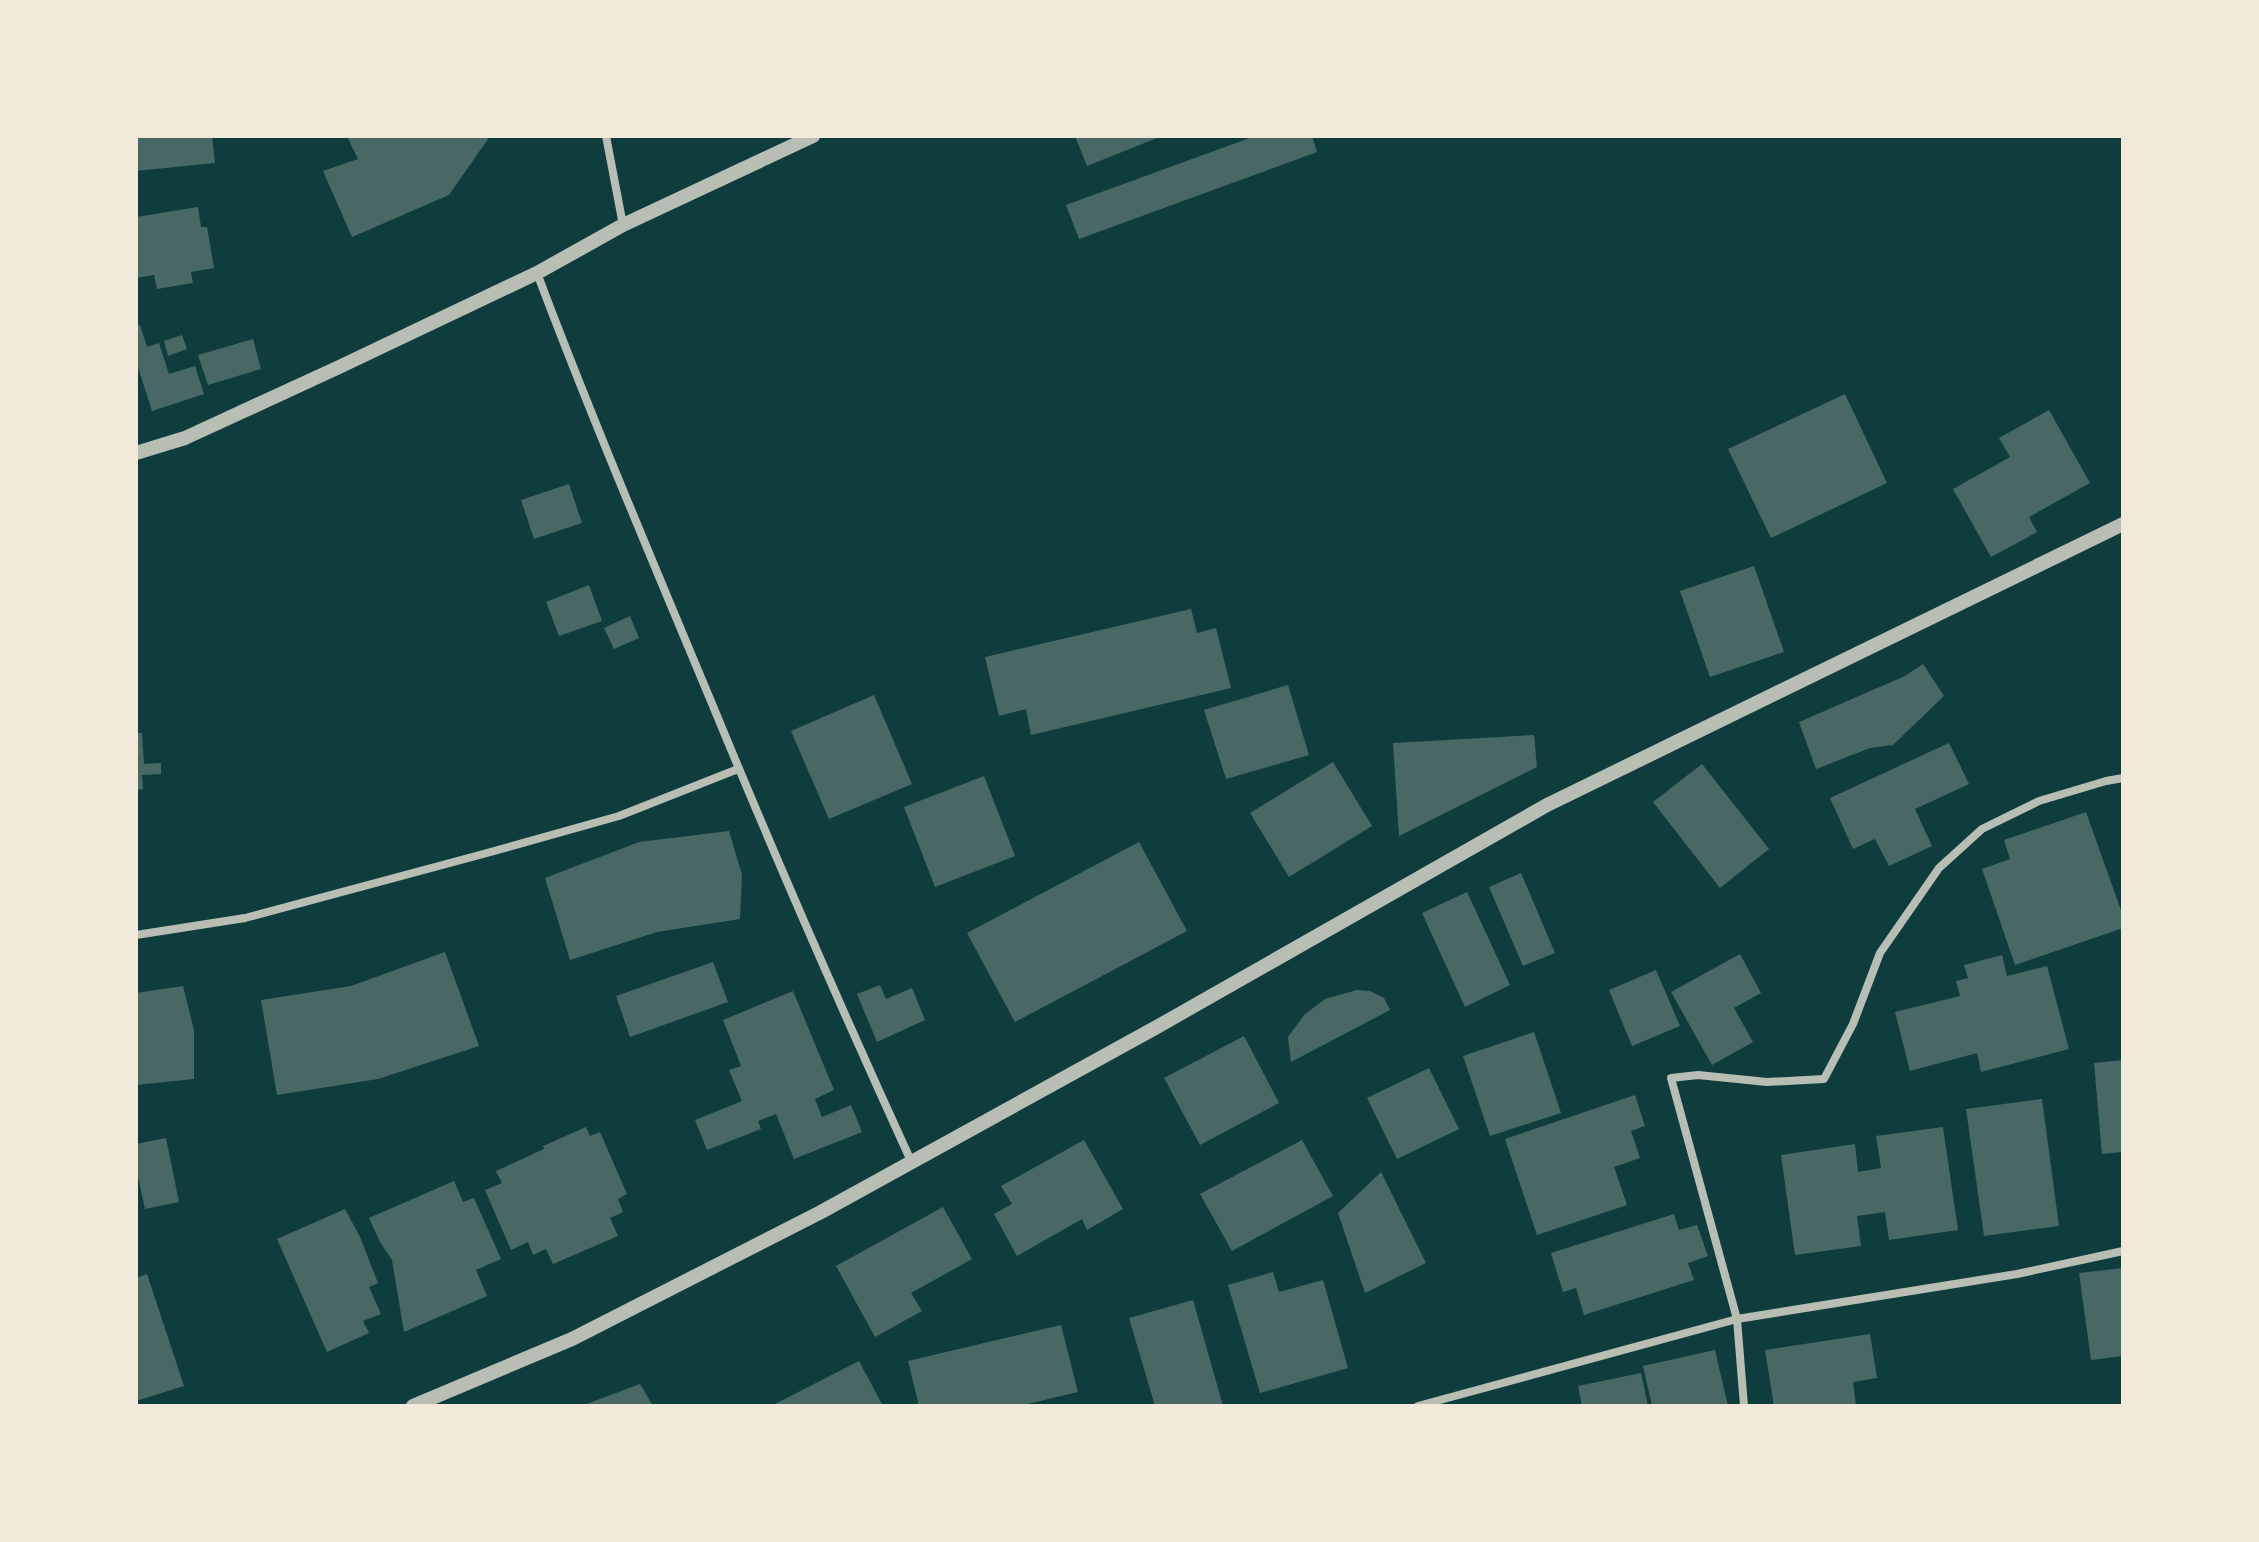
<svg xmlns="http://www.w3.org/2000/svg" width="2259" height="1542" font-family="Merriweather,serif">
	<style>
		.building { fill: #486865 }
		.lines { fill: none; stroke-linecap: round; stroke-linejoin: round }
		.minor { stroke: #b8beb3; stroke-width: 8 }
		.tertiary { stroke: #b8beb3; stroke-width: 14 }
	</style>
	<rect width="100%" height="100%" fill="#0f3d3e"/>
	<g class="building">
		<path d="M136 136H212L215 163 136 171Z"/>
		<path d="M347 136H487L488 139 449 195 352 237 323 171 358 159Z"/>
		<path d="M1075 136H1162L1087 166Z"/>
		<path d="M1255 136H1312L1317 152 1079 239 1066 205Z"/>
		<path d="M198 207 201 227H207L214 268 191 272 193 283 157 289 154 275 136 278V217Z"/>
		<path d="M140 325 147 347 159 343 169 374 195 366 204 394 152 411 136 361V326Z"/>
		<path d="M182 335 187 349 168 356 164 341Z"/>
		<path d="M253 339 261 369 208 385 198 355Z"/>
		<path d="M1845 394 1887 483 1771 538 1728 449Z"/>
		<path d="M2049 410 2090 483 2029 517 2037 532 1991 557 1953 489 2010 457 1999 438Z"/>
		<path d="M569 484 582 523 534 539 521 500Z"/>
		<path d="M1754 566 1784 652 1710 677 1680 591Z"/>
		<path d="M589 585 602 621 559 636 546 602Z"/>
		<path d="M1191 609 1197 633 1216 628 1231 688 1031 735 1026 709 999 716 985 657Z"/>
		<path d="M630 616 639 638 614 649 604 628Z"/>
		<path d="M1923 664 1944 696 1893 745 1870 748 1816 769 1799 722 1905 676Z"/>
		<path d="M1288 685 1309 755 1226 779 1204 710Z"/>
		<path d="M874 695 912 784 829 819 791 731Z"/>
		<path d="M136 733H142L144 764 161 763V774L142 775 143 789 136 790Z"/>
		<path d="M1534 735 1537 767 1399 836 1393 743Z"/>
		<path d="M1949 743 1969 784 1915 809 1932 846 1889 866 1875 839 1853 849 1830 798Z"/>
		<path d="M1333 762 1372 826 1289 877 1250 813Z"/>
		<path d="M1702 764 1769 849 1720 888 1653 802Z"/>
		<path d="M984 776 1015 856 935 887 904 807Z"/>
		<path d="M2086 812 2123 916V928L2015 965 1982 869 2010 859 2004 840Z"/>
		<path d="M729 831 742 875 740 919 657 932 570 960 545 878 639 842Z"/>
		<path d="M1139 842 1187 931 1015 1022 967 933Z"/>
		<path d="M1521 873 1555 953 1523 966 1489 887Z"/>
		<path d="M1467 892 1510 985 1465 1007 1422 913Z"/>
		<path d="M445 952 479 1046 378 1079 277 1095 261 1000 351 986Z"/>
		<path d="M1740 954 1761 993 1734 1008 1753 1042 1712 1065 1671 992Z"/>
		<path d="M2002 955 2007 976 2047 966 2069 1049 1981 1072 1977 1053 1910 1071 1895 1012 1960 996 1956 981 1968 978 1964 965Z"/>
		<path d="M713 962 728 1002 630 1037 616 996Z"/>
		<path d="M1656 970 1680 1026 1632 1046 1609 990Z"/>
		<path d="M880 985 886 999 912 988 925 1020 877 1042 857 994Z"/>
		<path d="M183 986 194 1030V1079L136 1085V993Z"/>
		<path d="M1357 990 1370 991 1384 998 1390 1010 1291 1062 1288 1037 1304 1015 1325 999Z"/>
		<path d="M793 991 834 1090 815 1099 822 1117 851 1105 862 1132 794 1159 776 1114 758 1121 761 1129 707 1150 695 1120 742 1101 729 1070 741 1066 723 1020Z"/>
		<path d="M1534 1032 1561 1113 1490 1136 1463 1056Z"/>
		<path d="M1244 1036 1279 1103 1200 1145 1164 1078Z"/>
		<path d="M2123 1060V1152L2102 1154 2094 1063Z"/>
		<path d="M1429 1068 1459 1129 1397 1159 1367 1098Z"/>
		<path d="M1635 1095 1645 1126 1631 1131 1640 1158 1614 1167 1627 1205 1537 1235 1505 1139Z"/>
		<path d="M2042 1099 2059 1226 1984 1236 1966 1109Z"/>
		<path d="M586 1127 590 1136 600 1132 627 1194 618 1199 623 1212 610 1218 618 1236 553 1264 546 1249 533 1255 528 1242 511 1250 485 1190 502 1183 496 1171 544 1149 543 1146Z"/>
		<path d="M1943 1127 1958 1230 1889 1240 1885 1212 1857 1216 1861 1246 1795 1255 1781 1155 1855 1144 1858 1172 1881 1168 1876 1136Z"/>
		<path d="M166 1138 179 1202 145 1209 136 1167V1144Z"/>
		<path d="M1084 1140 1123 1209 1087 1230 1082 1219 1017 1256 994 1214 1012 1204 1001 1186Z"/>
		<path d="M1302 1140 1333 1196 1232 1251 1200 1194Z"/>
		<path d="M1381 1172 1426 1263 1365 1293 1338 1213Z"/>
		<path d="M454 1181 463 1202 474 1198 501 1259 476 1270 487 1296 404 1332 392 1260 380 1242 369 1218Z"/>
		<path d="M943 1207 972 1259 911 1293 922 1311 875 1337 836 1266Z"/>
		<path d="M345 1209 360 1237 378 1283 369 1287 381 1314 363 1321 369 1333 327 1352 277 1239Z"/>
		<path d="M1674 1214 1679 1230 1697 1225 1708 1256 1688 1263 1694 1280 1584 1315 1576 1288 1563 1292 1551 1253Z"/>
		<path d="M2123 1268V1356L2091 1360 2079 1273Z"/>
		<path d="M1273 1272 1279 1292 1323 1280 1348 1368 1260 1393 1228 1285Z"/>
		<path d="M147 1274 184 1386 136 1401V1278Z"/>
		<path d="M1193 1300 1223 1406H1155L1129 1318Z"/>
		<path d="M1061 1325 1078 1392 1019 1406H919L908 1361Z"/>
		<path d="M1870 1334 1877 1378 1853 1382 1856 1406H1774L1765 1350Z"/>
		<path d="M1715 1350 1728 1406H1652L1643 1366Z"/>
		<path d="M859 1361 883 1406H771Z"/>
		<path d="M1641 1373 1648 1406H1582L1578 1386Z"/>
		<path d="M640 1384 653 1406H581Z"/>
	</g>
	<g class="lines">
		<g class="minor">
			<path d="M606 136 623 225"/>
			<path d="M537 273C592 419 653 562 713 706 776 859 842 1010 911 1161"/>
			<path d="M136 935 245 918 487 853 619 816 738 769"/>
			<path d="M1418 1406 1737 1319 2017 1274 2123 1251"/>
			<path d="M1744 1406 1737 1319 1671 1078 1698 1075 1767 1082 1824 1079 1853 1024 1880 953 1939 868 1982 829 2039 801 2106 781 2123 778"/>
		</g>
		<g class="tertiary">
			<path d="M136 453 185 438 337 368 537 273 623 225 813 136"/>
			<path d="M413 1406 572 1339 821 1212 1155 1028 1547 805 2123 524"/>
		</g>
	</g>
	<rect width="2259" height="1542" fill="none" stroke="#f1e9da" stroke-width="276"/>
</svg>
